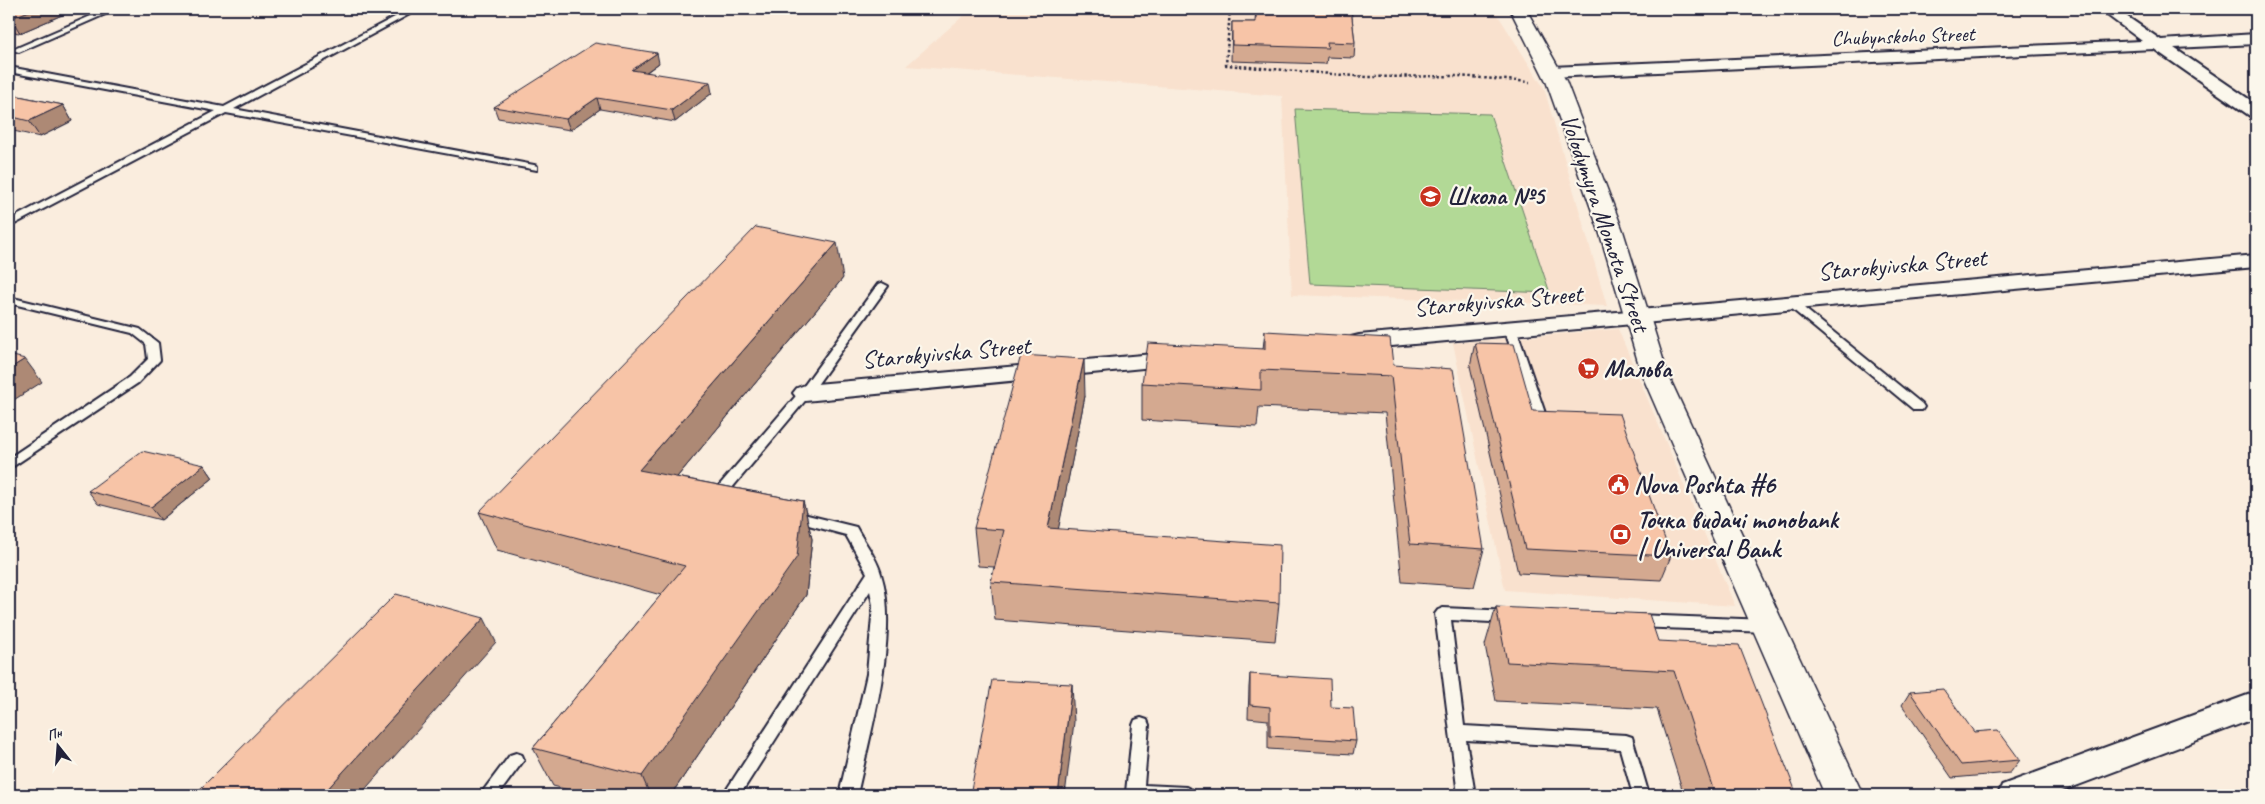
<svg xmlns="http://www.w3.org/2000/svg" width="2265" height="804" font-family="Caveat,sans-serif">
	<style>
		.built { fill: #f9e1ce }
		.green { fill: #b2d996; stroke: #6a7e68 }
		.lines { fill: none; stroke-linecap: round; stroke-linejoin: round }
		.service-casing { stroke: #22223b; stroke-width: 4 }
		.minor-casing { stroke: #22223b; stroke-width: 4 }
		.tertiary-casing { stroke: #22223b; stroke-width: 3 }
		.path { stroke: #22223b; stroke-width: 2.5; stroke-dasharray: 2.5 2.5; stroke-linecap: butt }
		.service { fill: #fbf7ec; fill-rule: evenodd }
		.minor { fill: #fbf7ec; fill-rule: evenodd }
		.tertiary { fill: #fbf7ec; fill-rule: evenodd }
		.wall { fill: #d4a990; stroke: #22223b }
		.shaded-wall { fill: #ad8975; stroke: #22223b }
		.building { fill: #f7c4a7; stroke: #22223b }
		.labels { text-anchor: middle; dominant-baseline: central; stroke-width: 4.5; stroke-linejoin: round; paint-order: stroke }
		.far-street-label { font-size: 21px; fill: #22223b; stroke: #fbf7ec }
		.poi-label { font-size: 25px; font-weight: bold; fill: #22223b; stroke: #fbf7ec; text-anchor: start }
		.street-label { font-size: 25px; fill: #22223b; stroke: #fbf7ec }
	</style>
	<rect width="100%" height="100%" fill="#faedde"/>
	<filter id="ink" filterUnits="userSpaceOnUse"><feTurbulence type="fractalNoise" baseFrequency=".02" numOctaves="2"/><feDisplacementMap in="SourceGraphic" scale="10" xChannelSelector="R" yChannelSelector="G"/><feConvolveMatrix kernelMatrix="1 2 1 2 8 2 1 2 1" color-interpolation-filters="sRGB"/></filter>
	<g filter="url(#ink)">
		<g class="built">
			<path d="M971 9H1494L1544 88 1607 306 1292 295 1282 96 906 66Z"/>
			<path d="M1618 329 1735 606 1505 590 1453 343Z"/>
		</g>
		<path class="green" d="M1295 109 1490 114 1550 293 1310 284Z"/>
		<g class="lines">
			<defs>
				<g id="service">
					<path d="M107 9H117L19 52 12 50Z"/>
					<path d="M410 9H419L234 109 534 165 537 166V170L226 113 9 227V220L216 111 9 72V67L224 107Z"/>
					<path d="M882 283 888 286 809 396 721 501H711L709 498 711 495 801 390 878 284Z"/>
					<path d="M9 297 140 329 158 343 160 360 138 383 9 469V458L130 377 148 359 146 344 132 333 9 303Z"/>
					<path d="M1790 299 1794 300 1922 404 1924 407 1922 410H1914L1786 304 1784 302 1786 300Z"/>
					<path d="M1510 325 1516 328 1547 419 1551 423 1550 426 1542 427 1536 423 1504 328Z"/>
					<path d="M791 511 856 527C864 542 877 558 881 574 900 633 870 734 857 795H839L867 674 873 605 870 591 740 795H723L867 573 846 535 786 519 784 516 786 513Z"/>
					<path d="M1443 608 1511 611 1516 613 1519 617 1516 621 1511 623 1451 620 1464 726 1626 735 1632 737 1649 795H1633L1620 749 1466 740 1475 795H1458L1435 614 1438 610Z"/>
					<path d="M1636 615 1768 620 1773 622 1776 626 1773 630 1768 632 1636 627 1631 625 1628 621 1631 617Z"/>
					<path d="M1141 718 1147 720 1149 725 1144 785 1186 787 1192 790 1194 795H1128L1126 792 1133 725 1135 720Z"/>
					<path d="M516 753 522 755 524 760 498 795H480L510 755Z"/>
				</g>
				<g id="minor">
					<path d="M2099 9H2116L2161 40 2256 34V44L2174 48 2256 104V117L2250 116 2154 49 1551 77 1543 72 1551 67 2142 41Z"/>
					<path d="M2256 255V267L1359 349 1351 347 1348 342 1351 337 1359 335Z"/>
					<path d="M1176 352 1184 354 1187 359 1184 364 805 401 797 398 793 393 797 388 805 385Z"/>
					<path d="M2256 692V718L2052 795H1998L2002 785Z"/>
				</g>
				<path id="tertiary" d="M1510 9H1526L1566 81 1623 231 1668 375 1863 795H1825L1642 375 1599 231 1546 81Z"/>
			</defs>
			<use href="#service" class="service-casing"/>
			<use href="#minor" class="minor-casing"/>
			<use href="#tertiary" class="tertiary-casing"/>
			<path class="path" d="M1230 9 1226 65 1367 77 1459 76 1530 82"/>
			<use href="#service" class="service"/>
			<use href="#minor" class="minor"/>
			<use href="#tertiary" class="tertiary"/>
		</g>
		<g class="wall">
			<path d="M9 9H76L20 33 9 32Z"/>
			<path d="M1256 9H1351L1355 43 1354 58 1327 57 1326 64 1231 61 1232 22H1255Z"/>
			<path d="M659 63 647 72 712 93 675 122 600 109 570 130 498 118 494 107Z"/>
			<path d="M9 94 63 105 72 121 40 137 9 130Z"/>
			<path d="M843 278 677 477 803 501 812 539 806 595 671 795H589L553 786 533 748 661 595 497 550 479 512Z"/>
			<path d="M1265 331 1393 365 1484 549 1474 587 1402 582 1385 413 1259 407 1257 427 1142 420V383L1263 349Z"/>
			<path d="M1475 343 1533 411 1671 556 1661 580 1518 573 1470 366Z"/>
			<path d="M1085 396 1058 529 1279 603 1275 641 995 620 991 582 994 567 978 566 974 528Z"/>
			<path d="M204 465 213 478 161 520 98 504 88 491Z"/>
			<path d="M1496 607 1658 641 1797 795H1684L1657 709 1496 701 1485 645Z"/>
			<path d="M1250 674 1331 707 1356 741 1353 754 1268 749V720L1248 718 1249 687Z"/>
			<path d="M1910 692 1974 732 2020 760 2010 773 1952 778 1902 705Z"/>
		</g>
		<g class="shaded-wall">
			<path d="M34 9H76L20 33 11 18Z"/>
			<path d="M657 53 659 63 635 80 632 70Z"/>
			<path d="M710 82 712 93 675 122 672 110Z"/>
			<path d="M597 98 600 109 570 130 566 119Z"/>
			<path d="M63 105 72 121 40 137 29 121Z"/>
			<path d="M837 243 843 278 652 507 639 470Z"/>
			<path d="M25 359 42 382 9 403V369Z"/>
			<path d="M1084 359 1085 396 1051 566 1048 528Z"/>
			<path d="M204 465 213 478 161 520 151 507Z"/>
			<path d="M803 501 812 539 806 595 671 795H650L642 776Z"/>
			<path d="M484 618 496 642 360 795H322Z"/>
			<path d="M1072 684 1074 722 1065 795H1058Z"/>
		</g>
		<g class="building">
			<path d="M9 9H34L11 18H9Z"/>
			<path d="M1256 9H1351L1355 43 1327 42 1328 48 1232 45V22H1256Z"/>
			<path d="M595 43 657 53 632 70 710 82 672 110 597 98 566 119 494 107Z"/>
			<path d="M9 94 63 105 29 121 9 116Z"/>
			<path d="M756 227 837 243 639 470 803 501 797 557 642 776 533 748 685 566 479 512Z"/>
			<path d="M1265 331 1390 338 1393 365 1453 369 1484 549 1410 544 1391 376 1261 370V390L1142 383 1148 343 1265 349Z"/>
			<path d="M1475 343 1514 344 1533 411 1620 414 1671 556 1525 549Z"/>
			<path d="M9 355 25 359 9 369Z"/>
			<path d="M1021 355 1084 359 1048 528 1280 545 1279 603 991 582 1004 530 974 528Z"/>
			<path d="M142 451 204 465 151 507 88 491Z"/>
			<path d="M396 594 484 618 322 795H194Z"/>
			<path d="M1496 607 1649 614 1658 641 1739 645 1797 795H1715L1674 671 1507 662Z"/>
			<path d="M1250 674 1330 679 1331 707 1353 708 1356 741 1270 736V707L1250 705Z"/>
			<path d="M992 680 1072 684 1058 795H970Z"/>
			<path d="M1943 689 1974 732 1998 730 2020 760 1961 765 1910 692Z"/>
		</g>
	</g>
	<defs>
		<symbol id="school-disc" viewBox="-11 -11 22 22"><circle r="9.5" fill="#c8321e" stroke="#fbf7ec"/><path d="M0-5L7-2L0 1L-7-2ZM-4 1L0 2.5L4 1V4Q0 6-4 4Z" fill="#fff"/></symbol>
		<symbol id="supermarket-disc" viewBox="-11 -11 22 22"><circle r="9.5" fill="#c8321e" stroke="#fbf7ec"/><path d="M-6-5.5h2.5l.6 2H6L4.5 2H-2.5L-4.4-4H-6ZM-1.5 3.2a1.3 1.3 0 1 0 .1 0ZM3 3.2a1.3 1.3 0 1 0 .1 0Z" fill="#fff"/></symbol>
		<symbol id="civic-disc" viewBox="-11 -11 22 22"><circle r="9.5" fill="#c8321e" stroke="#fbf7ec"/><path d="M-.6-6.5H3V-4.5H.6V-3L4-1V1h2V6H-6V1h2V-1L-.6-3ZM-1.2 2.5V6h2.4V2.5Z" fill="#fff"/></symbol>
		<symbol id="bank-disc" viewBox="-11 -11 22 22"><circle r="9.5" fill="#c8321e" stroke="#fbf7ec"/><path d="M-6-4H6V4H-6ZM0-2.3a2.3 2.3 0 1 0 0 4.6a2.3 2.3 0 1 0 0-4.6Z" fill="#fff"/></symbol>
	</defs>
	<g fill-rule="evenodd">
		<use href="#school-disc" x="1418" y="184" width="25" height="25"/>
		<use href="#supermarket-disc" x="1576" y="356" width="25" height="25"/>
		<use href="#civic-disc" x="1606" y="472" width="25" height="25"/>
		<use href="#bank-disc" x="1608" y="522" width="25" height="25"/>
	</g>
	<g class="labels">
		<g class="far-street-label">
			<text transform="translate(1903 36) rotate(-2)">Chubynskoho Street</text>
		</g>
		<g class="poi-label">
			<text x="1447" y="196">Школа №5</text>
			<text x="1604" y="369">Мальва</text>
			<text x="1634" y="485">Nova Poshta #6</text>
			<text x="1637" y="520">Точка видачі monobank<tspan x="1637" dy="29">| Universal Bank</tspan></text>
		</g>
		<g class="street-label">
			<text transform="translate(1605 223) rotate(71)">Volodymyra Momota Street</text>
			<text transform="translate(1902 265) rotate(-5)">Starokyivska Street</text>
			<text transform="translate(1498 301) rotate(-5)">Starokyivska Street</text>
			<text transform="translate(946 353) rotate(-5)">Starokyivska Street</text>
		</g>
	</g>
	<rect width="2265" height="804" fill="none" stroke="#fbf7ec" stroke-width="30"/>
	<rect x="15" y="15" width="2235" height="774" fill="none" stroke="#22223b" stroke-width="2" filter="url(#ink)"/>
	<g transform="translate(58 746) rotate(343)" stroke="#fbf7ec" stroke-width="4" paint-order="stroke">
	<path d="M0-4L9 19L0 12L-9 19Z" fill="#22223b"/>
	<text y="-8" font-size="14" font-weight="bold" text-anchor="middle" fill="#22223b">Пн</text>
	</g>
</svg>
